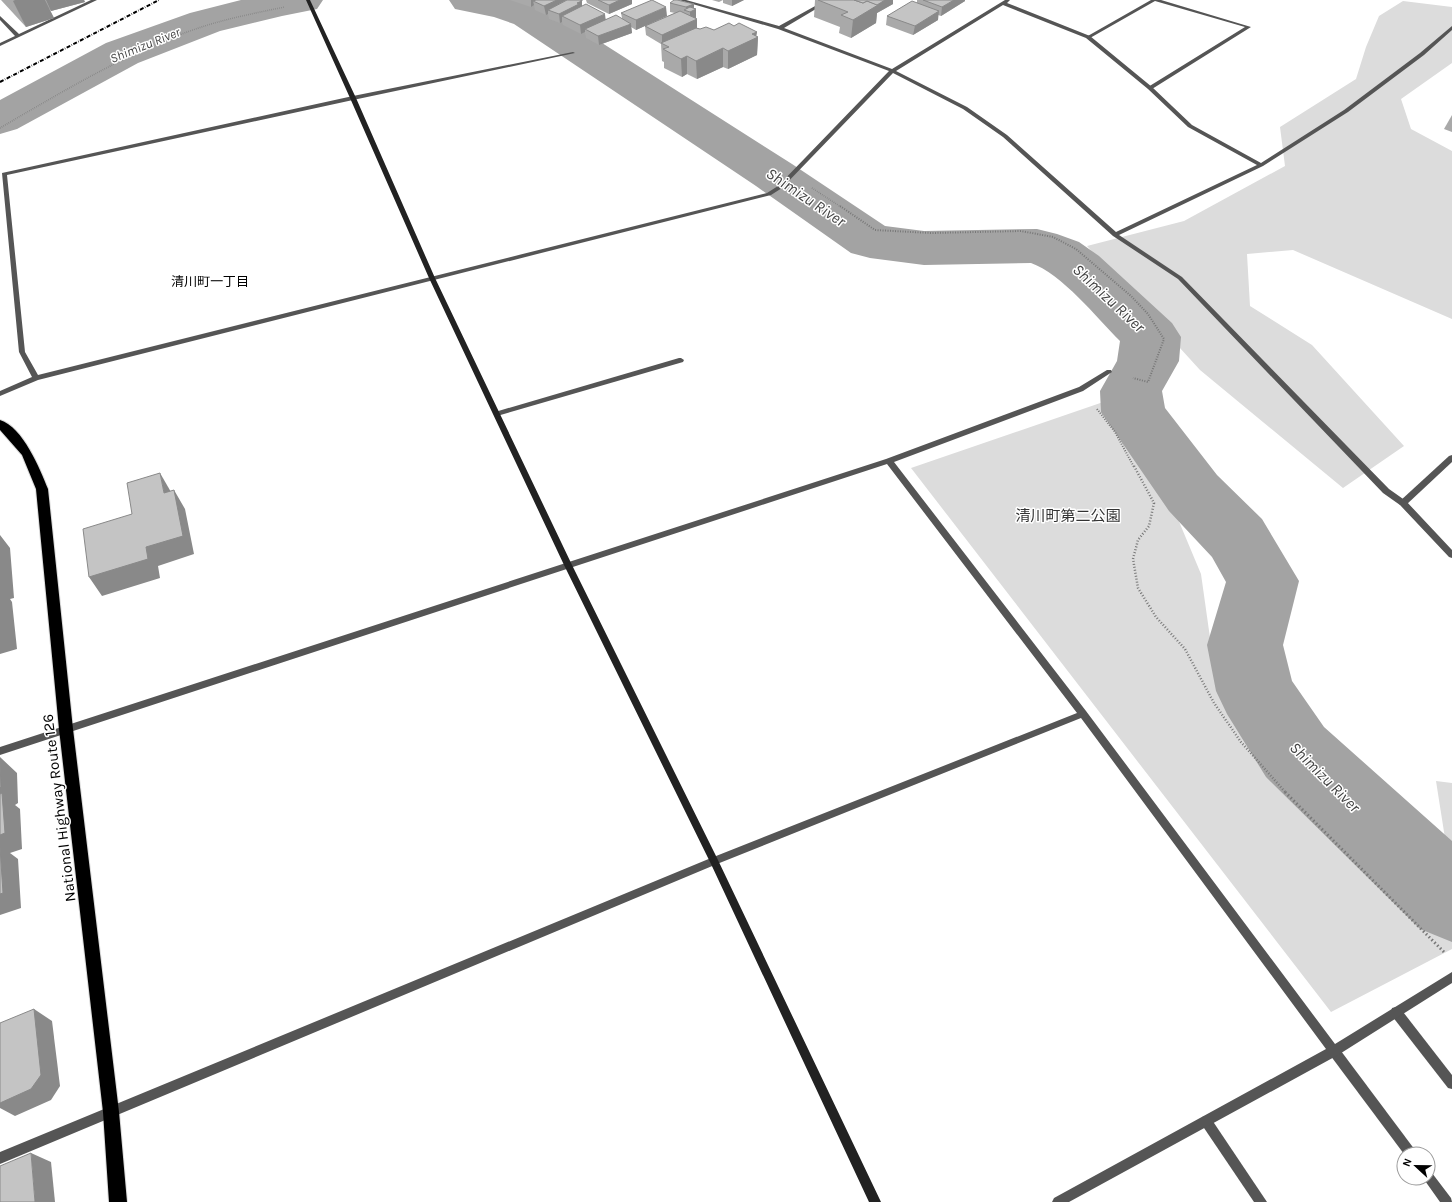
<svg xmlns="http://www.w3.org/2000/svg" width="1452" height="1202" font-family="Karla,'Noto Sans JP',sans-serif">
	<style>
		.green { fill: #dcdcdc }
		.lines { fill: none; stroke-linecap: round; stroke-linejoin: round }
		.river { fill: #a3a3a3; fill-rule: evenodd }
		.highway-casing { stroke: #dbdbdb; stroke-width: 2 }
		.path-far3 { stroke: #777; stroke-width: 1.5; stroke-dasharray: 0.5 1.5; stroke-linecap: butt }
		.path-far2 { stroke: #777; stroke-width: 2; stroke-dasharray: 1 1.5; stroke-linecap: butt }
		.path-far1 { stroke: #777; stroke-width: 2.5; stroke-dasharray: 1 2; stroke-linecap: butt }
		.path { stroke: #777; stroke-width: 3; stroke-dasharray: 1.5 2.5; stroke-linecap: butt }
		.lane { fill: #555; fill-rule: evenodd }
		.street { fill: #555; fill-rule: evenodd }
		.secondary { fill: #222; fill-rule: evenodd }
		.highway { fill: #000; fill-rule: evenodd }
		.rail { stroke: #000; stroke-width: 2; stroke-dasharray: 4 1.5 0.5 1.5; stroke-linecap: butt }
		.wall { fill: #a9a9a9 }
		.shaded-wall { fill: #898989 }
		.building { fill: #c4c4c4; stroke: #898989 }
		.labels { text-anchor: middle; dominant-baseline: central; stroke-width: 3; stroke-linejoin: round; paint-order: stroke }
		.far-water-label { font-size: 13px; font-style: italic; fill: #444; stroke: #fff }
		.far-neighbourhood-label { font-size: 13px; fill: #000; stroke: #fff }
		.park-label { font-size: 15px; fill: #333; stroke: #fff }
		.street-label { font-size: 15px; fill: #000; stroke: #fff }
		.water-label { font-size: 16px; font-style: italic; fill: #444; stroke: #fff }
	</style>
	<rect width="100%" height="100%" fill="#fff"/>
	<g class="green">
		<path d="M1403 1 1452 7V63L1401 99 1411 129 1452 151V319L1293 250 1247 254 1250 306 1312 345 1404 446 1343 488 1200 370 1087 246 1184 221 1285 166 1280 127 1356 79 1366 47 1379 16Z"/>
		<path d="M1112 399 1120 417 1170 500 1201 574 1213 659 1245 710 1287 769 1452 928V949L1331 1012 911 468Z"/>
		<path d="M1436 781 1452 783V871L1450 870Z"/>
	</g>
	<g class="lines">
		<g class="river">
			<path d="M241 0H323L317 9 282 16 220 31 138 63 17 129 0 134V100L106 43 190 13Z"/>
			<path d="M449 0H528L544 6 792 164 885 226 924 231 1037 229 1057 234 1079 242 1099 256 1172 323 1181 337 1179 361 1162 391 1165 408 1217 475 1262 519 1299 581 1283 645 1292 681 1324 727 1452 841V942L1420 929 1266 777 1227 714 1216 691 1207 645 1226 582 1212 557 1169 511 1101 412 1100 391 1117 361 1120 341C1097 318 1062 274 1031 263L924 265 870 258 851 253 756 186 514 24 494 17 455 9Z"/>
		</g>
		<defs>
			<path id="highway" d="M0 420C23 427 40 469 48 489L73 729 119 1112 127 1202H109L103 1112 59 729 36 489 22 455 0 430Z"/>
		</defs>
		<use href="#highway" class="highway-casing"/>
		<g class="path-far3">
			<path d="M0 128C67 89 136 47 211 24 235 17 260 12 285 7"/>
			<path d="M812 188 841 207"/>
		</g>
		<g class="path-far2">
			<path d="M840 206 875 230 931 233 1021 231 1053 237 1076 249 1131 296 1148 314 1164 339 1148 382 1133 378"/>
			<path d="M1097 409 1115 432 1134 467"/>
		</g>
		<path class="path-far1" d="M1134 466 1154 503 1149 526 1138 540 1133 559 1138 588 1156 617 1185 649 1214 703 1241 742 1286 793"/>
		<path class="path" d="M1285 792 1445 953"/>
		<g class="lane">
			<path d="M1151 0H1161L1251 27 1152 89H1148V87L1245 27 1155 1 1090 38 1086 37Z"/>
			<path d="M1452 455V462L1406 505H1400L1399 503 1400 501 1449 456Z"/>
			<path d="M1396 1007 1400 1008 1452 1075V1089L1448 1088 1392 1016 1391 1012 1392 1008Z"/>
			<path d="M1334 1046 1338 1047 1415 1150 1417 1154H1404L1330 1055 1329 1051 1330 1047Z"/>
			<path d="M1206 1116 1210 1117 1267 1202H1254L1202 1125 1201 1121 1202 1117Z"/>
			<path d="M1428 1171 1432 1173 1451 1198 1452 1202H1440L1423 1178H1428Z"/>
		</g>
		<g class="street">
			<path d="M91 0H97L0 46V43L15 36 0 20V16L19 34Z"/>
			<path d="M679 0H686L779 26 826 0H831L784 28 892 69 1005 0H1010L1007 3 1090 36 1152 87 1192 125 1261 163 1344 110 1420 53 1452 26V30L1424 55 1348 112 1263 166 1119 235 1182 277 1389 489 1406 501 1452 550V558L1449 557 1400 505 1383 493 1178 279 1113 236 1003 137 963 109 893 73 782 188 771 195 38 380 0 396V391L32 377 19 352 2 173 353 96 573 52 575 53 353 100 7 175 25 352 38 375 767 193 778 186 889 71 778 29ZM1003 5 1086 38 1148 89 1188 127 1257 165 1116 232 1007 135 967 107 896 71Z"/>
			<path d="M679 358H681L684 360 683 362 497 416 494 414 495 412Z"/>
			<path d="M1107 370H1111L1112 372 1083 391 894 462 1086 711 1335 1044 1452 972V983L1338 1055 1069 1202H1052L1054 1198 1326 1049 1081 718 717 864 0 1164V1152L711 858 1077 713 887 464 0 755V747L886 459 1079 387Z"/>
		</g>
		<path class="secondary" d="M306 0H310L356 98 435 278 572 565 717 858 881 1202H869L711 864 564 565 429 278 350 98Z"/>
		<use href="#highway" class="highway"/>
		<path class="rail" d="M0 82 159 0"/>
	</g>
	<g class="wall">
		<path d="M1 0H84L85 2 51 11 49 9 54 18 26 27Z"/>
		<path d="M510 0H566L582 1V6L606 19 622 18 621 13 667 16 636 30 631 27 632 33 599 45 586 38 585 32 581 34 563 25 562 22 560 23 549 19 548 14 546 15 535 10 534 5 531 7Z"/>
		<path d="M586 0H632V4L609 14 587 3Z"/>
		<path d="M712 0H723L719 2Z"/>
		<path d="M723 0H744L732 6 723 3Z"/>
		<path d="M815 0H893V4L877 13 876 23 851 38 839 33 840 27 814 17Z"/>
		<path d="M917 0H965V1L941 16 938 15V20L913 35 886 25 887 16 917 3Z"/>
		<path d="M670 3 694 4V8L696 9 695 18 697 28 700 29 714 30 734 26 757 32 756 36 758 37 757 55 728 69 723 67 697 79 687 74 682 77 664 68V62L662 61 661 44 646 35 645 26 675 13 670 12Z"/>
		<path d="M1452 115V132L1444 129Z"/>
	</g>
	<g class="shaded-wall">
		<path d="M15 0H45L54 18 26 27 13 1Z"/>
		<path d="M46 0H84L85 2 51 11Z"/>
		<path d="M531 0H543L533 1 534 5 531 7Z"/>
		<path d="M557 0H566L548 10V14L546 15 544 6Z"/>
		<path d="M577 0H583L582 1V10L562 16V22L560 23 559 14 577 3Z"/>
		<path d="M620 0H632V4L609 14V5Z"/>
		<path d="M732 0H744L732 6Z"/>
		<path d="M885 0H893V4L877 13 876 23 851 38 853 20Z"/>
		<path d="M954 0H965V1L941 16 942 7Z"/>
		<path d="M694 4V10L696 9V18L690 21V12L686 10V7Z"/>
		<path d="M666 7 667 16 636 30V20Z"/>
		<path d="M939 11 938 20 913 35 915 26Z"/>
		<path d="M605 14 606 23 585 29V32L581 34 580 25Z"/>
		<path d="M697 19V28L662 43V35Z"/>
		<path d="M631 24 632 33 599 45 598 36Z"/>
		<path d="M757 32 756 37H758L757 55 728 69V51L752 34Z"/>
		<path d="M723 48V67L697 79 696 61Z"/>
		<path d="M687 56V74L682 77 681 59Z"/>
		<path d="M160 473 171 492 164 493Z"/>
		<path d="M174 490 185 509 194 554 158 566 160 578 102 596 89 577 146 547Z"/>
		<path d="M0 535 10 548 14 598 10 599 12 602 17 649 0 654Z"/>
		<path d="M0 757 17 773 18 803 15 805 20 809 22 849 10 853 18 859 21 908 0 915Z"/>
		<path d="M34 1009 52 1021 60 1086 51 1100 15 1116 0 1108V1103Z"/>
		<path d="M31 1153 51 1162 55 1202H35Z"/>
	</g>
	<g class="building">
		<path d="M536 0H557L544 6 533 1Z"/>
		<path d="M567 0H580L582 1 577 3 579 4 559 14 548 10Z"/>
		<path d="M598 0H620L609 5Z"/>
		<path d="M652 0 666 7 636 20 621 13Z"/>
		<path d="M674 0H677L694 4 686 7 670 3Z"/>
		<path d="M818 0H854L863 3 867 1 878 5 853 20 841 15 848 12Z"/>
		<path d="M854 0H885L877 5 867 1 863 3Z"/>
		<path d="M923 0H954L942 7Z"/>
		<path d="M912 1 939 11 915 26 887 16Z"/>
		<path d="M586 4 605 14 580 25 562 16Z"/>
		<path d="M690 7 696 9 690 12 684 10Z"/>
		<path d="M680 11 697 19 662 35 645 26Z"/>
		<path d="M616 15 631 24 598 36 585 29Z"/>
		<path d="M729 23 734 26 739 23 757 32 752 34 758 37 728 51 723 48 696 61 687 56 681 59 663 49 669 47 661 43 696 28 700 29 706 27 714 30Z"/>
		<path d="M160 473 164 493 174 490 183 536 146 547 148 559 89 577 83 529 132 514 127 483Z"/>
		<path d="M0 763 1 787 0 788Z"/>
		<path d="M2 793 5 833 0 835V794Z"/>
		<path d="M0 847 3 893 0 894Z"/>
		<path d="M34 1009 41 1075 31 1089 0 1103V1023Z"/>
		<path d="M31 1153 35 1202H0V1166Z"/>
	</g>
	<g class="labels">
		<g class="far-water-label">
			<text transform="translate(145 45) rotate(-22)">Shimizu River</text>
		</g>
		<g class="far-neighbourhood-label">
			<text x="210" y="281">清川町一丁目</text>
		</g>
		<g class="park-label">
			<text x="1068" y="516">清川町第二公園</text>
		</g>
		<g class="street-label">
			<text transform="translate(59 808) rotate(-97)">National Highway Route 126</text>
		</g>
		<g class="water-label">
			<text transform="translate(806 197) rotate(34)">Shimizu River</text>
			<text transform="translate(1109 298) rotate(43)">Shimizu River</text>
			<text transform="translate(1325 777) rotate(45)">Shimizu River</text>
		</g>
	</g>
	<g transform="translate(1416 1166) rotate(292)"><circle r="19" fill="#ffffff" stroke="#999999"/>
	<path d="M0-3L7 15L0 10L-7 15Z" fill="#000000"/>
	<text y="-6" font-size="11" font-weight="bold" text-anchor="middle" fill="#000000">N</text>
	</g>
</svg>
